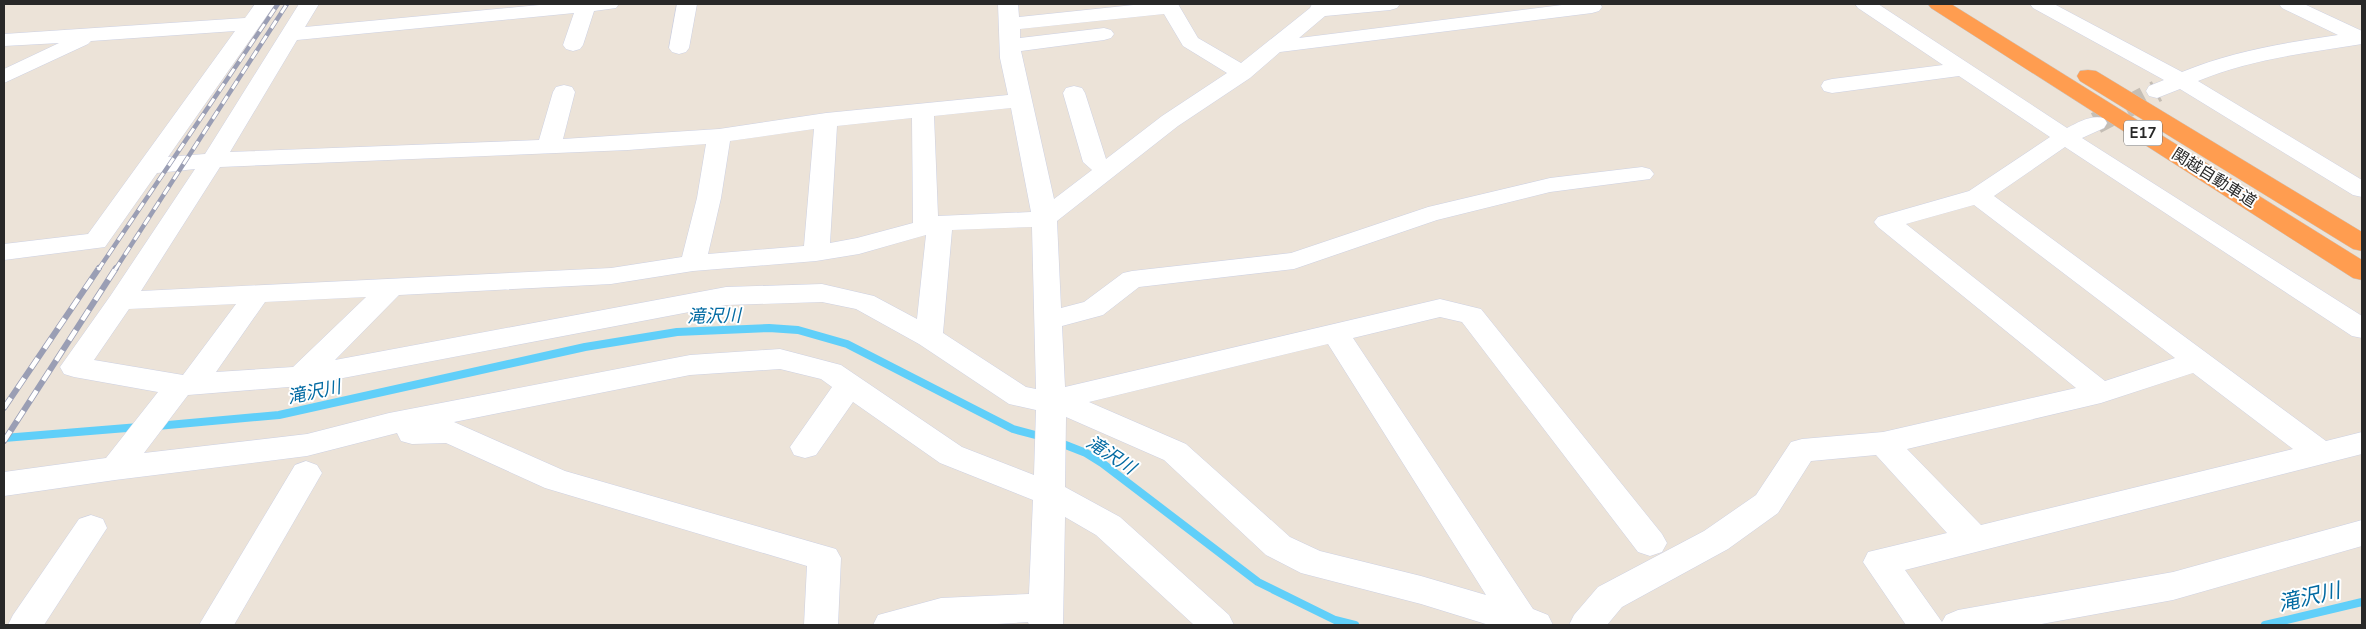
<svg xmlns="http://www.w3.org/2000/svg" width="2366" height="629" font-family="'Nunito Sans','Noto Sans JP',sans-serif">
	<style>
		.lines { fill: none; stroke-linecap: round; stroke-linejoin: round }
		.stream { stroke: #60cff9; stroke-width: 8 }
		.minor-tunnel { stroke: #c5beb5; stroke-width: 22; stroke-dasharray: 22 11; stroke-linecap: butt }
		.minor-casing { stroke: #cdd1e3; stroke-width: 1 }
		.highway-casing { stroke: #c7c7c7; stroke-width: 1 }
		.minor { fill: #fff; fill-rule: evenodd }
		.highway { fill: #ff9d50; fill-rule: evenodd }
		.rail-far1-casing { stroke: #9a9eb4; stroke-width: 4.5 }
		.rail-casing { stroke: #9a9eb4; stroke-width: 6 }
		.rail-far1 { stroke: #fff; stroke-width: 3; stroke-dasharray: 9; stroke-linecap: butt }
		.rail { stroke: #fff; stroke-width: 4.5; stroke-dasharray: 12; stroke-linecap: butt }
		.labels { text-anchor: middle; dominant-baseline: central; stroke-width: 4; stroke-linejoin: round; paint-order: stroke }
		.shield { fill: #fff; stroke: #686868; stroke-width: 1 }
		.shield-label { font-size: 15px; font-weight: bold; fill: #282828 }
		.street-label { font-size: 16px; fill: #282828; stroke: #fff }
		.water-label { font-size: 18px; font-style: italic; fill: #026aa2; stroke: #fff }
		.near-water-label { font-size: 21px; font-style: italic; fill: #026aa2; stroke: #fff }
	</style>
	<rect width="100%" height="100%" fill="#ece3d8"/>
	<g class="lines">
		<g class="stream">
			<path d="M157 426 279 415 585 347 677 332 769 328 798 330 847 344 1013 429 1043 437"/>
			<path d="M4 438 139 427"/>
			<path d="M1058 442 1086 453 1102 463 1258 582 1335 620 1355 625"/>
			<path d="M2265 625 2362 602"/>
		</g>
		<path class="minor-tunnel" d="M2096 123 2157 91"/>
		<defs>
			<g id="minor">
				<path d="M255 4H275L168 157 205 154 299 4H319L305 27 550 4H619L616 8 594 11 583 45 580 49 573 51 566 49 563 45 574 13 297 40 230 152 539 140 553 92 556 87 564 85 572 87 575 92 563 139 719 129 826 113 1008 95 1000 58 998 4H1018L1019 17 1143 4H1178L1198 38 1241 63 1310 8 1312 4H1400L1397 8 1390 10 1325 16 1299 38 1570 4H1600L1602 7 1599 11 1592 13 1280 52 1250 78 1178 126 1057 221 1061 308 1084 302 1123 273 1132 271 1291 253 1428 207 1550 178 1642 167 1650 169 1654 174 1650 179 1550 192 1437 220 1294 269 1139 287 1103 315 1062 326 1065 387 1440 299 1481 309 1662 534 1667 543 1662 552 1650 556 1638 552 1462 322 1440 317 1353 338 1533 609 1548 615 1553 625H1489L1421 604 1301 573 1266 555 1164 460 1066 417 1065 487 1120 517 1229 615 1234 625H1194L1096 535 1065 517 1063 625H1029L1028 622 980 625H873L878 615 941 598 1029 594 1033 500 940 463 853 402 816 455 805 458 794 455 790 447 832 387 821 379 780 369 690 375 454 422 565 471 836 549 841 558 838 625H804L807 566 545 488 446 443 412 444 401 441 397 433 307 456 115 480 4 496V472L106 458 158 392 74 377 64 374 60 367 111 295 195 169 157 173 105 247 4 260V244L88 234 235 31 91 41 88 44 4 83V69L59 43 4 46V34L245 18ZM1164 14 1183 46 1227 73 1162 116 1106 159 1085 93 1082 88 1074 86 1066 88 1063 93 1083 162 1092 170 1054 199 1021 51 1104 40 1111 38 1114 34 1111 30 1104 28 1020 38V29ZM1011 108 1031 212 938 216 934 116ZM912 118 913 223 857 238 830 243 837 126ZM814 129 804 246 708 254 721 198 730 141ZM706 144 697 198 682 257 611 268 141 291 220 167 628 150ZM1032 227 1036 389 1026 387 943 333 952 230ZM926 235 917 319 874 296 822 284 726 287 335 360 399 295 611 284 693 271 816 261 859 254ZM366 297 293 367 216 372 265 302ZM822 302 856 309 919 344 1009 404 1036 410 1034 475 962 447 841 365 780 349 690 355 389 413 307 434 144 453 188 395 301 386 726 305ZM236 304 183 375 94 360 129 309ZM1328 344 1486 595 1421 576 1320 551 1290 537 1186 444 1089 402Z"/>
				<path d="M677 4H697L689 48 686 52 679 54 672 52 669 48Z"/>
				<path d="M1855 4H1878L2067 128C2079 122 2090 115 2104 118L2107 123 2104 128 2082 138 2362 316V338L2352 336 2065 147 1994 196 2326 441 2362 432V454L1905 570 1942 622 1946 615 1958 610 2173 572 2362 520V546L2173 600 2036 625H1906L1863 562 1868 552 1947 533 1876 455 1811 461 1778 513 1728 549 1622 607 1607 625H1569L1574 615 1598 587 1704 531 1756 495 1791 442 1802 439 1883 432 2076 388 1878 227 1874 222 1878 217 1969 191 2050 137 1959 76 1832 93 1824 91 1821 86 1824 81 1832 79 1943 65 1858 8ZM1974 205 2175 358 2105 381 1906 224ZM2193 373 2293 449 1981 525 1907 449 2101 403Z"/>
				<path d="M2030 4H2054L2182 72C2233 51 2284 43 2338 35L2282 8 2279 4H2304L2362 31V44C2306 53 2251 59 2198 81L2362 180V197L2353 195 2180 89 2157 98 2149 96 2146 91 2149 86 2164 80 2033 8Z"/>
				<path d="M306 461 317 465 322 473 234 625H199L295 465Z"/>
				<path d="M91 515 103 519 107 528 44 625H8L13 615 79 519Z"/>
			</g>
			<g id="highway">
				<path d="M1928 4H1951L2362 260V280L2353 278 1931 8Z"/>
				<path d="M2088 70 2096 71 2362 232V251L2353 249 2080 81 2077 76 2080 71Z"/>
			</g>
		</defs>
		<use href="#minor" class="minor-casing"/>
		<use href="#highway" class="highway-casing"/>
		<use href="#minor" class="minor"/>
		<use href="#highway" class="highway"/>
		<defs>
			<g id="rail-far1">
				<path d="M98 270 278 4"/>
				<path d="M115 270 287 4"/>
			</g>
			<g id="rail">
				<path d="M4 408 99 268"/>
				<path d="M4 441 116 268"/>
			</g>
		</defs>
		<use href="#rail-far1" class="rail-far1-casing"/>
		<use href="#rail" class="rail-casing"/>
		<use href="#rail-far1" class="rail-far1"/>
		<use href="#rail" class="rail"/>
	</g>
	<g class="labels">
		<rect class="shield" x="2124" y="120.5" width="38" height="25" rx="4"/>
		<g class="shield-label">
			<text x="2143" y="133">E17</text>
		</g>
		<g class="street-label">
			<text transform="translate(2214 178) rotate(32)">関越自動車道</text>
		</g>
		<g class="water-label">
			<text transform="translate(714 316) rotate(-1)">滝沢川</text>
			<text transform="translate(314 392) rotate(-12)">滝沢川</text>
			<text transform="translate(1111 455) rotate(33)">滝沢川</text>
		</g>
		<g class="near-water-label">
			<text transform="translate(2309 597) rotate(-13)">滝沢川</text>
		</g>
	</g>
	<rect width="2366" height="629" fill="none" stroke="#282828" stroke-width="10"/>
</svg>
